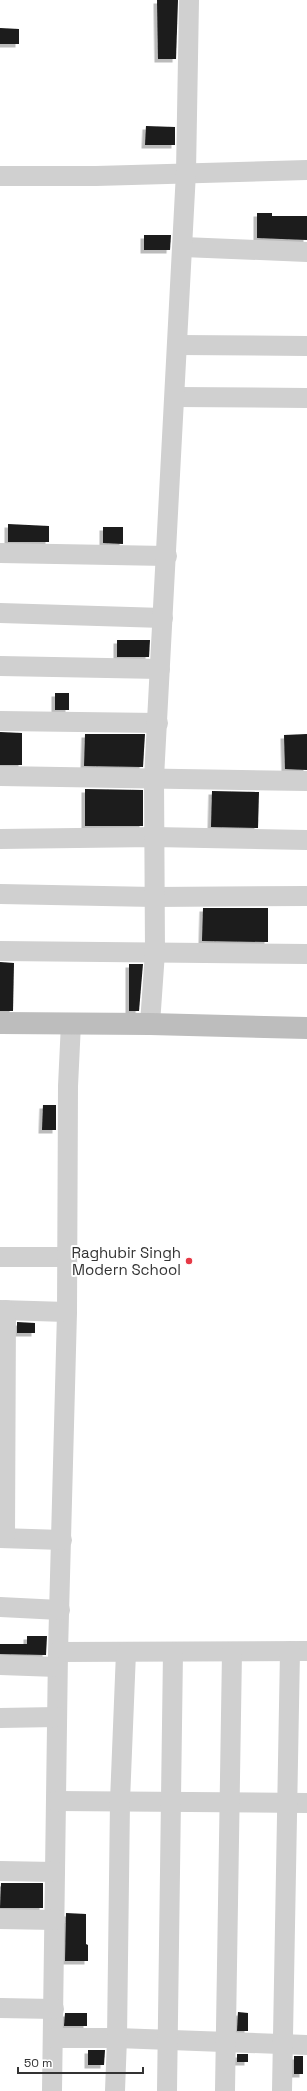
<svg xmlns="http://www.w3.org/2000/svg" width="307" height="2091" font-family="'Space Grotesk',sans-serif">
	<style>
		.building { fill: #1a1a1a; filter: url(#shadow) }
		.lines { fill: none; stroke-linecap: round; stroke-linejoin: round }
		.street { stroke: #d0d0d0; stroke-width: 20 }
		.secondary { stroke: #bdbdbd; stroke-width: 22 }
		.poi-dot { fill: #e63946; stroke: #fff; stroke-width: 1.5 }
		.labels { text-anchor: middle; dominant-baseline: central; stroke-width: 4; stroke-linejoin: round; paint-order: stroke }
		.poi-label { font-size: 15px; fill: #333; stroke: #fff; text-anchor: end }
	</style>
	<defs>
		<filter id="shadow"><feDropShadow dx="-3.5" dy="3.5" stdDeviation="0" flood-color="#0004"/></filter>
	</defs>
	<rect width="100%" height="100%" fill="#fff"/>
	<g class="building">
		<path d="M157 0H178L176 59H158Z"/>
		<path d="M0 28 19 29V44H0Z"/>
		<path d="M146 126 175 127V145H145Z"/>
		<path d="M257 213H272V216H307V240L257 238Z"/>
		<path d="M144 235H171L170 250H144Z"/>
		<path d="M8 524 49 526V542H8Z"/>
		<path d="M103 527H123V544L103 543Z"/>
		<path d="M117 640H150L149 657H117Z"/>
		<rect x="55" y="693" width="14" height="17"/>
		<path d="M0 732 22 733V765H0Z"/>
		<path d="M85 734H145L143 767 84 766Z"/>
		<path d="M307 734V770L285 769 284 735Z"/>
		<path d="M85 789 143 790V826H85Z"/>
		<path d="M212 791 259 792 258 828 211 827Z"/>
		<path d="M203 908H268V942L202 941Z"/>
		<path d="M0 962 14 963 13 1011H0Z"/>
		<path d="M129 964H143L139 1011H129Z"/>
		<path d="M43 1105H56V1130H42Z"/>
		<path d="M17 1322 35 1323V1333H17Z"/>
		<path d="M27 1636H47L46 1655 0 1654V1644H27Z"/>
		<path d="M1 1883H43V1908H0Z"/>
		<path d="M66 1913 86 1914V1944L88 1945V1961H65Z"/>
		<path d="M238 2012 248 2013V2031H237Z"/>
		<path d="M65 2013H87V2026H64Z"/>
		<path d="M88 2050H105L104 2065H88Z"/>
		<rect x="237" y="2054" width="11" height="8"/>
		<rect x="294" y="2056" width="9" height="18"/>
	</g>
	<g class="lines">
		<g class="street">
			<path d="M0 176H96L307 170"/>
			<path d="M183 247 307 252"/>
			<path d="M178 345 307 346"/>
			<path d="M176 397 307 398"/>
			<path d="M0 553 167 556"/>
			<path d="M0 613 163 618"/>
			<path d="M0 666 160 669"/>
			<path d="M0 721 158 723"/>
			<path d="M0 776 307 781"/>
			<path d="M0 839 154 837 307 840"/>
			<path d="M0 894 154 897 307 896"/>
			<path d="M0 951 307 954"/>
			<path d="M150 1024 155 952 154 778 186 172 189 0"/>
			<path d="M0 1257H67"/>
			<path d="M0 1310 67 1312 58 1652 52 2091"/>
			<path d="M67 1312 68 1086 71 1023"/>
			<path d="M0 1538 62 1540"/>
			<path d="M5 1538 6 1310"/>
			<path d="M0 1607 60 1610"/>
			<path d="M58 1652 307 1651"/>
			<path d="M0 1665 57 1667"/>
			<path d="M0 1718 57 1717"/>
			<path d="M56 1801 307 1803"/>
			<path d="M0 1871 55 1872"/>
			<path d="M0 1919 55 1920"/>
			<path d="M0 2008 54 2009"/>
			<path d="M53 2038H117L307 2045"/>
			<path d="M115 2091 117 2038 120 1801 126 1652"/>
			<path d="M167 2091 173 1652"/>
			<path d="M225 2091 232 1652"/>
			<path d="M282 2091 290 1651"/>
		</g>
		<path class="secondary" d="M0 1023 150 1024 307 1028"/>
	</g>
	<circle class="poi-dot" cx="189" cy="1261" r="4"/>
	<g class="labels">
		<g class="poi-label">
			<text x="181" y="1252">Raghubir Singh<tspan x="181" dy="17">Modern School</tspan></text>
		</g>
	</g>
	<path d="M18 2067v6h125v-6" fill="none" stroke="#333333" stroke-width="2"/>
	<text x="24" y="2067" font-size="12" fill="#333333" stroke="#ffffff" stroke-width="3" paint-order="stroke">50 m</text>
</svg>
